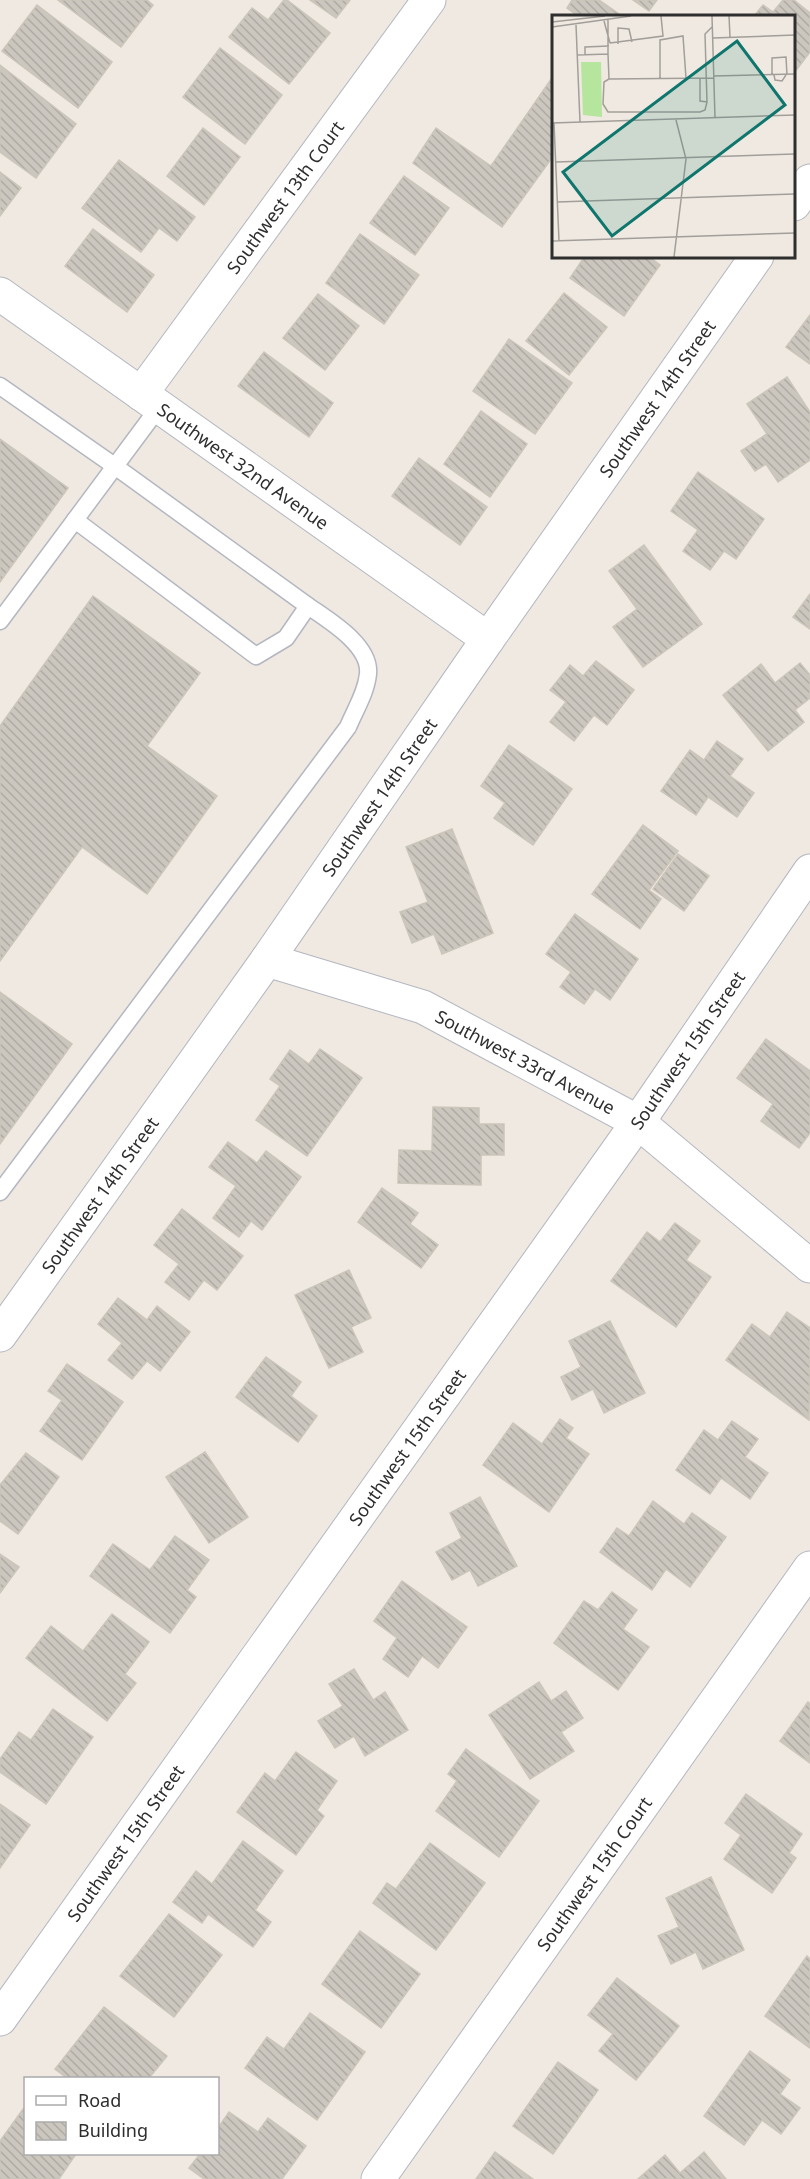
<svg xmlns="http://www.w3.org/2000/svg" width="810" height="2179" font-family="'Noto Sans',sans-serif">
	<style>
		.building { fill: url(#building-back-hatch); stroke: #cbc5ba; stroke-width: 1.5 }
		.lines { fill: none; stroke-linecap: round; stroke-linejoin: round }
		.lane-casing { stroke: #b4b7c1; stroke-width: 19 }
		.street-casing { stroke: #b4b7c1; stroke-width: 35 }
		.lane { stroke: #fff; stroke-width: 16 }
		.street { stroke: #fff; stroke-width: 33 }
		.labels { text-anchor: middle; dominant-baseline: central; stroke-width: 4.5; stroke-linejoin: round; paint-order: stroke }
		.street-label { font-size: 18px; fill: #2e2e2e; stroke: #fff }
		.inset-road { fill: none; stroke: #a29e99; stroke-width: 1.5 }
		.view { fill: #0f766e; fill-opacity: 0.15; stroke: #0f766e; stroke-width: 3 }
		.inset-edge { fill: none; stroke: #2e2e2e; stroke-width: 3 }
	</style>
	<defs>
		<pattern id="building-back-hatch" width="6" height="6" patternUnits="userSpaceOnUse" patternTransform="scale(1.5)"><rect width="6" height="6" fill="#cbc7bf"/><path d="M-1 5l2 2M0 0l6 6M5-1l2 2" fill="none" stroke="#afaba4"/></pattern>
	</defs>
	<rect width="100%" height="100%" fill="#efe9e1"/>
	<g class="building">
		<path d="M58 0H147L153 5 121 47Z"/>
		<path d="M284 0H287L330 33 289 84 229 37 252 8 268 20Z"/>
		<path d="M310 0H350L336 18Z"/>
		<path d="M572 0H599L622 16H578L567 8Z"/>
		<path d="M633 0H657L649 11Z"/>
		<path d="M783 0H794L810 13V52L794 73V16H754L763 5 773 12Z"/>
		<path d="M37 5 112 62 78 108 2 51Z"/>
		<path d="M220 48 282 95 245 144 183 97Z"/>
		<path d="M0 65 76 124 36 178 0 152Z"/>
		<path d="M554 75V155L502 227 413 163 436 128 491 166Z"/>
		<path d="M203 128 240 157 204 205 167 176Z"/>
		<path d="M119 160 195 217 177 241 159 228 141 252 82 208Z"/>
		<path d="M0 172 21 188 0 216Z"/>
		<path d="M404 176 449 208 415 255 370 223Z"/>
		<path d="M93 229 154 275 127 312 65 266Z"/>
		<path d="M360 234 419 275 384 324 326 283Z"/>
		<path d="M585 256H648L660 265 624 316 570 278Z"/>
		<path d="M564 293 607 327 569 375 526 341Z"/>
		<path d="M318 294 359 326 325 370 283 338Z"/>
		<path d="M810 315V364L786 347Z"/>
		<path d="M509 339 572 383 535 434 473 391Z"/>
		<path d="M264 352 333 403 309 437 238 386Z"/>
		<path d="M787 377 810 412V460L778 482 766 464 755 471 741 451 767 434 747 404Z"/>
		<path d="M481 411 527 444 490 497 444 464Z"/>
		<path d="M0 439 68 488 0 582Z"/>
		<path d="M419 458 487 507 460 545 392 496Z"/>
		<path d="M698 472 764 519 736 559 724 551 710 570 683 551 698 530 671 511Z"/>
		<path d="M644 545 702 624 643 667 613 627 637 609 609 571Z"/>
		<path d="M810 594V629L793 617Z"/>
		<path d="M93 596 200 673 147 746 217 796 147 894 82 847 0 961V726Z"/>
		<path d="M596 661 634 690 607 725 594 715 574 741 550 722 566 702 550 690 570 665 583 676Z"/>
		<path d="M800 663 810 675V698L795 710 804 722 768 751 723 695 761 664 775 683Z"/>
		<path d="M717 741 743 759 730 776 754 793 737 817 708 797 696 815 661 791 690 750 704 760Z"/>
		<path d="M509 745 572 789 533 845 494 818 505 803 481 786Z"/>
		<path d="M643 825 678 851 649 890 661 899 640 929 592 894Z"/>
		<path d="M452 829 493 933 442 954 434 934 412 943 400 912 428 902 406 847Z"/>
		<path d="M678 854 709 876 684 911 653 889Z"/>
		<path d="M575 914 638 959 610 1000 595 989 584 1004 560 987 571 972 546 954Z"/>
		<path d="M0 992 72 1044 0 1144Z"/>
		<path d="M766 1039 810 1071V1133L799 1148 761 1121 773 1104 737 1078Z"/>
		<path d="M320 1049 362 1078 307 1156 256 1120 280 1086 270 1079 290 1050 309 1064Z"/>
		<path d="M433 1107 479 1108V1124H504V1155H481V1185L398 1183 399 1150 432 1151Z"/>
		<path d="M228 1142 257 1163 266 1151 301 1177 262 1230 251 1221 239 1237 213 1218 236 1186 209 1167Z"/>
		<path d="M382 1188 418 1213 410 1224 438 1245 421 1268 358 1222Z"/>
		<path d="M182 1209 243 1256 217 1290 204 1280 189 1300 165 1282 179 1264 154 1245Z"/>
		<path d="M675 1223 700 1241 686 1260 711 1277 676 1327 611 1281 647 1232 660 1242Z"/>
		<path d="M349 1270 371 1318 351 1327 363 1352 329 1368 295 1295Z"/>
		<path d="M118 1298 147 1320 157 1306 190 1332 160 1371 147 1361 132 1379 108 1360 122 1343 98 1324Z"/>
		<path d="M787 1312 810 1328 809 1420 726 1360 752 1324 770 1337Z"/>
		<path d="M610 1321 645 1393 604 1413 593 1389 572 1400 561 1377 581 1367 569 1341Z"/>
		<path d="M266 1357 301 1382 291 1396 317 1416 298 1442 236 1397Z"/>
		<path d="M67 1364 123 1402 82 1460 40 1431 62 1400 48 1391Z"/>
		<path d="M560 1419 573 1428 566 1438 589 1454 549 1512 483 1465 513 1423 542 1444Z"/>
		<path d="M732 1421 758 1439 745 1457 768 1473 750 1499 721 1478 710 1494 676 1470 704 1430 718 1440Z"/>
		<path d="M205 1452 248 1517 209 1543 166 1477Z"/>
		<path d="M26 1453 59 1477 18 1534 0 1521V1485Z"/>
		<path d="M480 1497 517 1566 478 1586 470 1570 452 1580 436 1552 462 1538 450 1513Z"/>
		<path d="M653 1501 684 1524 692 1513 726 1537 690 1587 666 1569 652 1590 600 1552 617 1528 629 1536Z"/>
		<path d="M175 1536 209 1560 187 1590 196 1597 170 1633 90 1576 113 1544 150 1570Z"/>
		<path d="M0 1554 19 1567 0 1593Z"/>
		<path d="M402 1581 467 1627 438 1668 422 1656 408 1677 383 1659 397 1638 374 1621Z"/>
		<path d="M612 1592 637 1610 623 1629 649 1647 618 1690 554 1643 584 1601 598 1610Z"/>
		<path d="M112 1614 149 1642 125 1674 136 1683 107 1721 26 1658 51 1626 83 1651Z"/>
		<path d="M354 1669 373 1700 385 1692 408 1730 365 1756 354 1736 335 1748 318 1721 343 1706 329 1684Z"/>
		<path d="M539 1682 551 1701 566 1691 583 1718 561 1732 574 1751 530 1779 489 1715Z"/>
		<path d="M808 1702 810 1704V1763L780 1741Z"/>
		<path d="M53 1709 93 1737 46 1804 0 1772V1759L19 1732 31 1740Z"/>
		<path d="M466 1749 539 1801 499 1857 436 1811 457 1781 448 1774Z"/>
		<path d="M296 1752 337 1781 317 1810 324 1816 296 1855 237 1812 265 1773 275 1781Z"/>
		<path d="M746 1794 802 1834 789 1853 796 1858 772 1893 724 1859 741 1835 725 1823Z"/>
		<path d="M0 1804 30 1825 0 1868Z"/>
		<path d="M243 1841 283 1871 255 1910 271 1922 253 1947 208 1914 202 1923 173 1902 196 1871 212 1884Z"/>
		<path d="M430 1843 485 1883 436 1950 373 1903 387 1883 396 1889Z"/>
		<path d="M711 1877 744 1950 703 1969 696 1952 671 1964 658 1936 679 1927 666 1898Z"/>
		<path d="M169 1914 222 1955 174 2017 120 1976Z"/>
		<path d="M360 1931 420 1974 381 2028 322 1984Z"/>
		<path d="M807 1956 810 1959V2048L765 2016Z"/>
		<path d="M617 1978 679 2026 636 2080 599 2051 613 2034 588 2015Z"/>
		<path d="M104 2007 167 2056 149 2078H67L55 2069Z"/>
		<path d="M310 2013 365 2052 317 2120 245 2068 267 2037 284 2049Z"/>
		<path d="M750 2051 790 2080 780 2094 800 2108 781 2134 762 2120 744 2145 704 2116Z"/>
		<path d="M558 2062 598 2090 553 2154 513 2126Z"/>
		<path d="M26 2105V2154H76L59 2179H0V2141Z"/>
		<path d="M229 2112 258 2132 268 2118 306 2146 282 2179H204L189 2168 200 2154H218V2128Z"/>
		<path d="M495 2152 533 2179H476Z"/>
		<path d="M704 2152 726 2179H638L665 2155 680 2173Z"/>
	</g>
	<g class="lines">
		<defs>
			<g id="lane">
				<path d="M0 386 116 467 308 606 286 638 256 656 75 520"/>
				<path d="M0 621 159 407"/>
				<path d="M0 1192 348 727C355 710 366 693 368 674 371 645 328 620 308 606"/>
			</g>
			<g id="street">
				<path d="M794 204 810 181"/>
				<path id="s1" d="M0 294 488 639"/>
				<path id="s2" d="M141 394 429 0"/>
				<path id="s3" d="M267 960 423 1007 638 1122 810 1266"/>
				<path id="s4" d="M0 1335 267 960 488 639 757 256"/>
				<path id="s5" d="M0 2019 638 1122 810 871"/>
				<path id="s6" d="M378 2179 810 1568"/>
			</g>
		</defs>
		<use href="#lane" class="lane-casing"/>
		<use href="#street" class="street-casing"/>
		<use href="#lane" class="lane"/>
		<use href="#street" class="street"/>
	</g>
	<g class="labels">
		<g class="street-label">
			<text stroke="none"><textPath href="#s2" startOffset="244">Southwest 13th Court</textPath></text>
			<text stroke="none"><textPath href="#s4" startOffset="1144">Southwest 14th Street</textPath></text>
			<text stroke="none"><textPath href="#s1" startOffset="298">Southwest 32nd Avenue</textPath></text>
			<text stroke="none"><textPath href="#s4" startOffset="658">Southwest 14th Street</textPath></text>
			<text stroke="none"><textPath href="#s5" startOffset="1188">Southwest 15th Street</textPath></text>
			<text stroke="none"><textPath href="#s3" startOffset="279">Southwest 33rd Avenue</textPath></text>
			<text stroke="none"><textPath href="#s4" startOffset="172">Southwest 14th Street</textPath></text>
			<text stroke="none"><textPath href="#s5" startOffset="702">Southwest 15th Street</textPath></text>
			<text stroke="none"><textPath href="#s5" startOffset="216">Southwest 15th Street</textPath></text>
			<text stroke="none"><textPath href="#s6" startOffset="374">Southwest 15th Court</textPath></text>
		</g>
	</g>
	<g transform="translate(552 15)">
		<rect width="243" height="243" fill="#efe9e1"/>
		<path d="M29 47H49L50 102 31 100Z" fill="#b6e59e"/>
		<path class="inset-road" d="M160 1 163 103M177 1 178 22M52 6 58 28M0 7 53 1M24 10 28 107M0 12 79 1M161 23 243 20M58 28 111 21 109 1M66 29V13L77 14 80 27M56 39V5M25 40 56 39 57 64 52 67 51 89 56 97H148L153 95 155 87M33 40V32L57 31M220 60V43L234 42 235 60M222 60 223 65 230 66 234 60M162 61 243 59M108 63V25L131 21 134 63M148 63V86L155 87 153 19 160 12M57 64 162 63M0 108 243 100M2 108 7 226M4 147 243 139M5 187 243 179M0 226 243 218M122 242 134 144 124 105"/>
		<path class="view" d="M185 26 233 90 60 221 11 157Z"/>
		<rect width="243" height="243" class="inset-edge"/>
	</g>
	<rect x="24" y="2077" width="195" height="78" fill="#ffffff" stroke="#ababab" stroke-width="1.5"/>
	<rect x="36" y="2096" width="30" height="9" fill="#ffffff" stroke="#ababab" stroke-width="1.5"/>
	<text x="78" y="2107" font-size="18" fill="#2e2e2e">Road</text>
	<rect x="36" y="2122" width="30" height="18" fill="url(#building-back-hatch)" stroke="#ababab" stroke-width="1.5"/>
	<text x="78" y="2137" font-size="18" fill="#2e2e2e">Building</text>
</svg>
